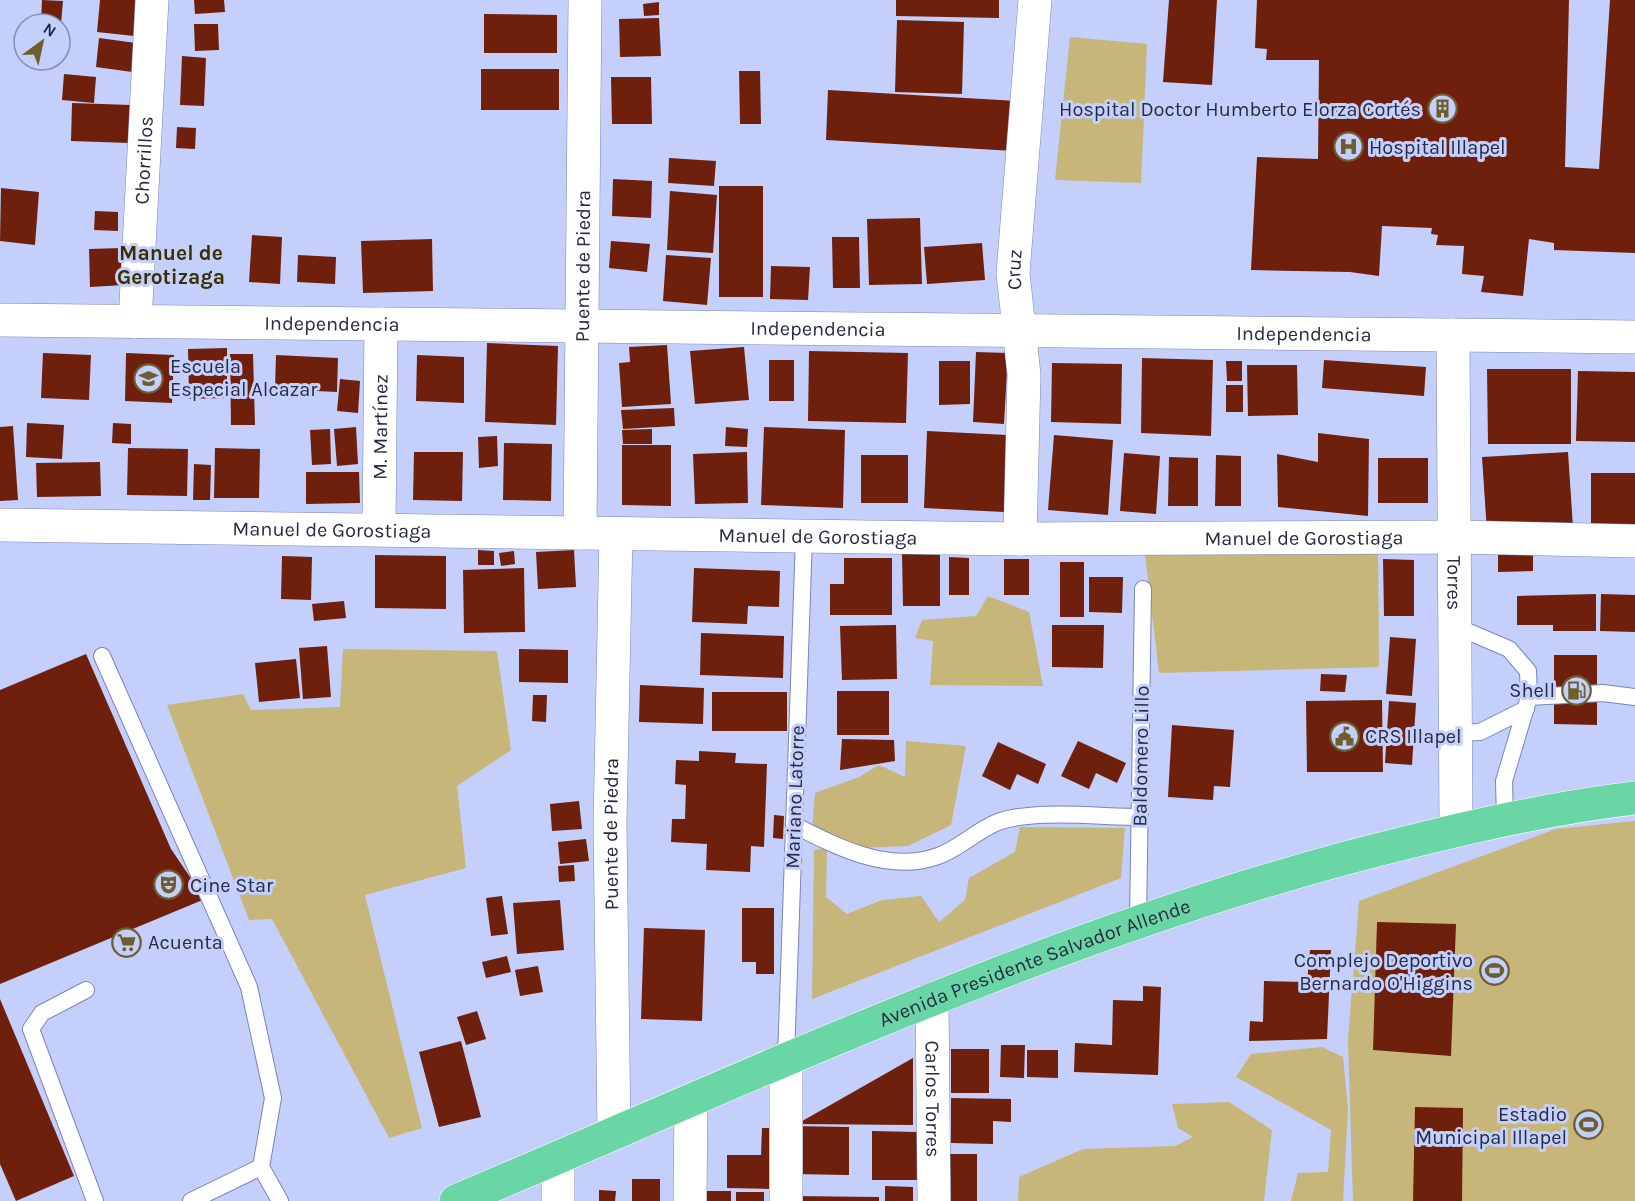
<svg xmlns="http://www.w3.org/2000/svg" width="1635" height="1201" font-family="Karla,sans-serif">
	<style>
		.green { fill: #c7b679 }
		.building { fill: #6e200d }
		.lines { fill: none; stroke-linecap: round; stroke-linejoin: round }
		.lane-casing { stroke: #7a85b8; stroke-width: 18 }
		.street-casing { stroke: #7a85b8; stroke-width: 34 }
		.secondary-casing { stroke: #7a85b8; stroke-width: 34 }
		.primary-casing { stroke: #fff; stroke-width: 34 }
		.lane { stroke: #fff; stroke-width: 16 }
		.street { stroke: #fff; stroke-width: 33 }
		.secondary { stroke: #fff; stroke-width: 33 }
		.primary { stroke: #6ad6a6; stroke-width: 33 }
		.labels { text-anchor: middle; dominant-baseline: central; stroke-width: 6; stroke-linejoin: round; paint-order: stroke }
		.poi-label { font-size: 20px; fill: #262b40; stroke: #c4cffb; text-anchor: start }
		.street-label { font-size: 20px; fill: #262b40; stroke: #c4cffb }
		.neighbourhood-label { font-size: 21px; font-weight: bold; fill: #392f03; stroke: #c4cffb }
	</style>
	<rect width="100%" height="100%" fill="#c4cffb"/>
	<g class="green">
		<path d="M1070 37 1147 44 1141 183 1055 180Z"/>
		<path d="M1378 546 1379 667 1159 673 1145 554Z"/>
		<path d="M988 596 1029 612 1043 686 930 685 933 641 915 638 922 620 976 616Z"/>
		<path d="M343 649 497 651 511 750 457 786 466 868 365 895 422 1128 389 1138 272 919 249 920 167 705 243 694 251 710 340 707Z"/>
		<path d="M906 741 966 746 951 825 908 846 860 848 812 831 815 793 859 777 879 765 905 777Z"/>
		<path d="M1635 821V1201H1353L1348 1040 1359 901 1556 829Z"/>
		<path d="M1020 827 1125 828 1121 878 812 999 814 850 827 848 826 897 847 914 882 900 921 896 939 922 965 900 969 878 1015 852Z"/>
		<path d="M1322 1047 1343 1057 1348 1109 1343 1201H1291L1298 1173 1328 1172 1331 1130 1236 1077 1251 1054Z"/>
		<path d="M1229 1102 1272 1130 1264 1201H1018L1019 1177 1083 1149 1175 1146 1193 1137 1178 1128 1172 1104Z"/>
	</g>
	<g class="building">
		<path d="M42 0 63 1 61 24H41Z"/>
		<path d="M100 0H137L134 36 97 32Z"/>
		<path d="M194 0H224L225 12 195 14Z"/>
		<path d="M896 0H999V18L896 16Z"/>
		<path d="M1169 0H1217L1212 85 1163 82Z"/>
		<path d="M1257 0H1569L1565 167 1599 169 1610 0H1635V253L1554 250V243L1529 239 1523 296 1481 292 1484 276 1462 274 1464 246 1436 245 1438 235 1431 234 1432 228 1382 226 1379 276 1350 272 1251 270 1257 157 1318 159 1319 60H1266L1267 49 1255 48Z"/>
		<path d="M659 2V15L644 16 643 4Z"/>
		<path d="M484 14 557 15V53H484Z"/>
		<path d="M659 18 661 56 620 57 619 19Z"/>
		<path d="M897 20 964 22 962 94 895 92Z"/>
		<path d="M194 24H218L219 50 195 51Z"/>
		<path d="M99 38 136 43 132 72 96 67Z"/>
		<path d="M182 56 206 58 204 106 180 105Z"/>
		<path d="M38 60H59L58 65 38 64Z"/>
		<rect x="481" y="69" width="78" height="41"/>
		<path d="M739 71H760L761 124H740Z"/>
		<path d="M64 74 96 77 94 103 62 100Z"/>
		<path d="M611 77H651L652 124H612Z"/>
		<path d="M828 90 1017 101 1014 151 826 140Z"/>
		<path d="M72 103 131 105 130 143 71 141Z"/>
		<path d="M177 127 196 128 195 149 176 148Z"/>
		<path d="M669 158 716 161 714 186 668 183Z"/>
		<path d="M613 179 652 181 651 218 612 216Z"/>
		<rect x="719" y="186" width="44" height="111"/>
		<path d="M1 188 39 192 35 245 0 241Z"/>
		<path d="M670 191 717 195 713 253 667 250Z"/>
		<path d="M95 211 118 212V231L94 230Z"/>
		<path d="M920 218 922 284 869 285 867 219Z"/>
		<path d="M252 235 282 237 280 284 249 282Z"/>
		<path d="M832 237H859L860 288H833Z"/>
		<path d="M432 239 433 291 363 293 361 241Z"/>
		<path d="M611 241 650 244 647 272 609 268Z"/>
		<path d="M982 243 985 280 927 284 924 247Z"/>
		<path d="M122 248 124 285 90 287 89 249Z"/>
		<path d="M298 255 336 257 335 284 297 282Z"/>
		<path d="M666 255 711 258 707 305 663 301Z"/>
		<path d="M771 266 810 267 808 300 770 299Z"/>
		<path d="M487 343 558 346 556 425 485 422Z"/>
		<path d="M667 345 671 404 622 407 619 363 630 362 629 347Z"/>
		<path d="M744 347 749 400 695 404 690 351Z"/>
		<path d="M227 348V398L189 399 188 349Z"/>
		<path d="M809 351 908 353 906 423 808 421Z"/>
		<path d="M976 352 1008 353 1004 424 973 422Z"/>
		<path d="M43 353 91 355 89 400 41 398Z"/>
		<path d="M126 353 174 355 172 403 125 401Z"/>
		<path d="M230 354H253L255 425H231Z"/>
		<path d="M276 355 338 358 337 392 275 389Z"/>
		<path d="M417 355 464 357V403L416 401Z"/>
		<path d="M1142 358 1213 360 1211 436 1141 433Z"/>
		<rect x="769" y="360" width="25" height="41"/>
		<path d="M1324 360 1426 367 1424 396 1322 388Z"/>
		<path d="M939 361H970V404L939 405Z"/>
		<path d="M1226 361H1242V381H1227Z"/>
		<path d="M1052 363 1122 364 1121 424 1051 422Z"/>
		<path d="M1247 365H1297L1298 415 1248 416Z"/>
		<path d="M1487 369H1571V444H1488Z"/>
		<path d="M1578 371 1635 372V442L1576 441Z"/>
		<path d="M340 379 360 381 358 413 337 411Z"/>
		<rect x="1226" y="385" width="17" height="27"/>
		<path d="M674 408 675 426 623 429 621 410Z"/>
		<path d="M27 423 64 425 62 459 26 457Z"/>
		<path d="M113 423 131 424V444L112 443Z"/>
		<path d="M13 426 18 500 0 501V427Z"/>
		<path d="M356 427 358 464 337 466 334 429Z"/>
		<path d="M726 427 748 429 747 447 725 446Z"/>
		<path d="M764 427 845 430 843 508 761 505Z"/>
		<path d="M330 429 331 464 312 465 310 430Z"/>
		<path d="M652 429V444H623L622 430Z"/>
		<path d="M927 431 1007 435 1004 512 924 508Z"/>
		<path d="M1318 433 1369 439 1368 516 1278 507 1277 454 1318 462Z"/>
		<path d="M1054 435 1113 440 1108 515 1048 510Z"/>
		<path d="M497 436 498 466 479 468 478 437Z"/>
		<path d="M504 443 552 444 551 501 503 500Z"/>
		<path d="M622 445H671V506L622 505Z"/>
		<path d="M128 448 188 449 187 496 127 495Z"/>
		<path d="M215 448 260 449 259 498H214Z"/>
		<path d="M414 452H463L462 501 413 500Z"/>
		<path d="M747 452 748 503 695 504 693 454Z"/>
		<path d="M1568 452 1573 527 1487 532 1482 457Z"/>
		<path d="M1124 453 1160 456 1156 514 1120 511Z"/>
		<rect x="861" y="455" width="47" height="48"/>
		<path d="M1216 455 1241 456V506H1215Z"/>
		<path d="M1169 457 1198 458V506H1168Z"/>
		<rect x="1378" y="458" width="50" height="45"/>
		<path d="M100 462 101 496 37 497 36 463Z"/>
		<path d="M194 464 211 465 210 500H193Z"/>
		<path d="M306 472H359L360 503 306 504Z"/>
		<rect x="1591" y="473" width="44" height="52"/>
		<path d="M478 550 494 551V565H478Z"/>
		<path d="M574 550 576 587 538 589 536 552Z"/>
		<path d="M514 551 515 564 501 566 499 553Z"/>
		<path d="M1533 551V571L1498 572V552Z"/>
		<path d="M902 554H940V606H903Z"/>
		<path d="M375 555 446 556V609L375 608Z"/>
		<path d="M282 556 312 557 311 600 281 599Z"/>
		<path d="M949 557 969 558V595H949Z"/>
		<path d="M844 558H892V615H830V584H844Z"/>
		<rect x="1004" y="559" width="25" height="36"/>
		<path d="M1383 559 1414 560V616H1384Z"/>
		<rect x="1060" y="562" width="24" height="55"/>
		<path d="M524 568 525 632 464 633 463 570Z"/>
		<path d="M694 568 780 571 779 607 748 606 747 624 692 622Z"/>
		<path d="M1089 577H1123L1122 613 1089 612Z"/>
		<path d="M1596 594V631H1553V625H1517V596Z"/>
		<path d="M1601 594 1635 595V632L1600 631Z"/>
		<path d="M344 601 346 618 314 621 312 604Z"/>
		<path d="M896 625 897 679 842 680 840 626Z"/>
		<path d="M1052 625H1104L1103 668 1052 667Z"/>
		<path d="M701 633 784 636 783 678 700 675Z"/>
		<path d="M1390 637 1416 639 1412 696 1386 694Z"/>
		<path d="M327 646 331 697 303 699 299 648Z"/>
		<path d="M519 649 568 650V683L519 682Z"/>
		<path d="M86 654 171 849 205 899 0 984V690Z"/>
		<path d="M1554 655H1597V725L1554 724Z"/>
		<path d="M296 659 300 698 259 702 255 663Z"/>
		<path d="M1321 674 1347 675 1345 692 1320 691Z"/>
		<path d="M640 685 704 688 703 724 639 722Z"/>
		<rect x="837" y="691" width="52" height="44"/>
		<rect x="712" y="692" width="75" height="39"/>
		<path d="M533 695H547L546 722 532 721Z"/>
		<path d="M1382 700 1383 772H1307L1306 701Z"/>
		<path d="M1389 701 1416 703 1412 765 1385 763Z"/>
		<path d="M1172 725 1234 730 1230 787 1214 786 1213 800 1168 797Z"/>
		<path d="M842 739 894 740 895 761 840 770Z"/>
		<path d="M1078 741 1126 763 1117 783 1096 773 1089 789 1061 776Z"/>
		<path d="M998 742 1046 764 1038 784 1017 774 1010 790 982 776Z"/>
		<path d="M699 751 736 753 735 763 767 764 764 847 751 846 750 872 706 870 707 844 671 842 672 819H685L686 785 675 784 676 760 699 761Z"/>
		<path d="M579 801 582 829 552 831 550 804Z"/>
		<path d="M774 815 784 816 783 839 773 838Z"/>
		<path d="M586 839 589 861 560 864 558 842Z"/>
		<path d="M574 865 575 881 559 882 558 866Z"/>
		<path d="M502 896 508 934 491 936 486 898Z"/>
		<path d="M560 900 564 950 517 954 513 903Z"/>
		<path d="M742 908H774V974H756V962H742Z"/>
		<path d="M1377 922 1456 924 1451 1056 1373 1050Z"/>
		<path d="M644 928 705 930 702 1021 641 1019Z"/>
		<path d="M1310 950H1331L1327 1039 1249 1041 1250 1021 1263 1022 1264 981 1307 982Z"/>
		<path d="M507 956 511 972 486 978 482 962Z"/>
		<path d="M538 966 543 992 520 996 515 970Z"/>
		<path d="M1143 986 1161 987 1158 1075 1074 1072 1075 1043 1112 1045 1113 1000 1143 1001Z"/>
		<path d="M0 999 74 1176 16 1201 0 1164Z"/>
		<path d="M477 1011 486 1039 466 1045 457 1017Z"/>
		<path d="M461 1041 481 1117 439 1127 419 1052Z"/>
		<path d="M1001 1045H1025L1024 1078 1000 1077Z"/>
		<rect x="951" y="1049" width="38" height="44"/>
		<path d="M1027 1050H1058V1078L1027 1077Z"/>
		<path d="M913 1058V1125L797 1124Z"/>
		<path d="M951 1098 1011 1099V1122L993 1121V1144L951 1143Z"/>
		<path d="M1415 1107 1463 1108 1462 1201H1413Z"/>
		<path d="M793 1126 849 1127V1175L793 1174Z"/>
		<path d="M762 1128H776L770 1189 727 1188V1155H761Z"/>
		<path d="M872 1131 917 1132V1180H872Z"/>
		<rect x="950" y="1154" width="27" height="47"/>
		<rect x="632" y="1179" width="28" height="22"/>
		<path d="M885 1186 913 1187V1201H885Z"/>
		<path d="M599 1190 616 1191 615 1201H599Z"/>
		<path d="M700 1191H731V1201H699Z"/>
		<rect x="736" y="1192" width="28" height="9"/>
		<path d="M791 1196 879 1197V1201H791Z"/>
	</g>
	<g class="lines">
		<defs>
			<g id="lane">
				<path d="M1455 626 1509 649 1528 671 1529 697 1504 781 1505 819"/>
				<path d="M102 656 249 987 273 1098 261 1167 280 1201"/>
				<path d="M1529 697 1603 693 1635 697"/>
				<path d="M1456 733 1480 732 1526 709"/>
				<path d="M794 825C837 847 889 874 938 856 959 849 977 830 998 822 1033 809 1101 817 1140 817"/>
				<path d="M1138 922 1143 589"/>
				<path d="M86 990 42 1013 31 1029 95 1201"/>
				<path d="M786 1058 804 537"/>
				<path d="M191 1201 261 1167"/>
			</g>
			<g id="street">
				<path id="s1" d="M135 322 152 0"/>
				<path id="s2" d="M1453 335 1456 829"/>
				<path id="s3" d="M0 525 1020 539 1454 537 1635 541"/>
				<path id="s4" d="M379 529 381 324"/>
				<path id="s5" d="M580 533 585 0"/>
				<path id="s6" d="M1020 539 1024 375 1013 273 1035 0"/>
				<path id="s7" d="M932 999 934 1201"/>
				<path id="s8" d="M614 1132 610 823 616 534"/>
				<path d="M558 1158V1201"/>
				<path d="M690 1201 691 1100"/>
				<path d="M786 1201V1058"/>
			</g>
			<g id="secondary">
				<path id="s9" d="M0 320 1635 337"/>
			</g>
			<g id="primary">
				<path id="s10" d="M456 1201C749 1077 1038 941 1346 858 1442 833 1536 810 1635 798"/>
			</g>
		</defs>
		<use href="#lane" class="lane-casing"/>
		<use href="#street" class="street-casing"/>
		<use href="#secondary" class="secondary-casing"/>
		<use href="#primary" class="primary-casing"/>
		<use href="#lane" class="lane"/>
		<use href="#street" class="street"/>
		<use href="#secondary" class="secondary"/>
		<use href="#primary" class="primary"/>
	</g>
	<defs>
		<symbol id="building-ring" viewBox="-11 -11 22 22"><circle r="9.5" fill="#c4cffb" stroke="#6d5f2d" stroke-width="1.5"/><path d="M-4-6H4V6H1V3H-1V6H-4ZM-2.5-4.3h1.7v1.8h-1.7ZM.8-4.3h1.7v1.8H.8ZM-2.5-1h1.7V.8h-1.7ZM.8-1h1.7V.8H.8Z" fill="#6d5f2d"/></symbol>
		<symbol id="hospital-ring" viewBox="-11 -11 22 22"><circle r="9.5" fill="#c4cffb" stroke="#6d5f2d" stroke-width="1.5"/><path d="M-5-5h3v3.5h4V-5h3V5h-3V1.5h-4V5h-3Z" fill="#6d5f2d"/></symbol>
		<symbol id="school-ring" viewBox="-11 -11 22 22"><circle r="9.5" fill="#c4cffb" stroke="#6d5f2d" stroke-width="1.5"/><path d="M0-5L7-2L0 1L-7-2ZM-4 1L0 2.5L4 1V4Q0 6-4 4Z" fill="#6d5f2d"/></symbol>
		<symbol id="fuel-ring" viewBox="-11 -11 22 22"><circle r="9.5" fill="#c4cffb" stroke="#6d5f2d" stroke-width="1.5"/><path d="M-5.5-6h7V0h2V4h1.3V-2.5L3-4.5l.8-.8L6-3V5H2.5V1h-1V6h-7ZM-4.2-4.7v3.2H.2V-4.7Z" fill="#6d5f2d"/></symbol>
		<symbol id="civic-ring" viewBox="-11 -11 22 22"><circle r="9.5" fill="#c4cffb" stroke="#6d5f2d" stroke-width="1.5"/><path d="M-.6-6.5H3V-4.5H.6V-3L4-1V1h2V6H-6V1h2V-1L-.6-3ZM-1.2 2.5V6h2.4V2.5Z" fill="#6d5f2d"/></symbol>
		<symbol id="theatre-ring" viewBox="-11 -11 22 22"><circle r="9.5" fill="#c4cffb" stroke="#6d5f2d" stroke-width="1.5"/><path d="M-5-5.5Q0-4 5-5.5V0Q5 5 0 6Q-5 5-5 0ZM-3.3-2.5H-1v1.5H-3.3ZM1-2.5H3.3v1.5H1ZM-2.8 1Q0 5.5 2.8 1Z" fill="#6d5f2d"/></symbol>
		<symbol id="supermarket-ring" viewBox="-11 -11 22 22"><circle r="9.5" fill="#c4cffb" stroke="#6d5f2d" stroke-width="1.5"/><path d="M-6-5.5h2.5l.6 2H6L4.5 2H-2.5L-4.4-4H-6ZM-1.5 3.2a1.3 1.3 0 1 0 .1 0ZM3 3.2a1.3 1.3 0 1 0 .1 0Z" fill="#6d5f2d"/></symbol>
		<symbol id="stadium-ring" viewBox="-11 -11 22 22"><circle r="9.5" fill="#c4cffb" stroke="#6d5f2d" stroke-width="1.5"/><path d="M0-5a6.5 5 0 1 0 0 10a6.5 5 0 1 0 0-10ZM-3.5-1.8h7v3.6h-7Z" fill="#6d5f2d"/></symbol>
	</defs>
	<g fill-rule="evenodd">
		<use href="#building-ring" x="1426" y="92" width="33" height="33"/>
		<use href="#hospital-ring" x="1332" y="130" width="33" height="33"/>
		<use href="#school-ring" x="132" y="362" width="33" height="33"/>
		<use href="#fuel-ring" x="1560" y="674" width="33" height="33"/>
		<use href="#civic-ring" x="1328" y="720" width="33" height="33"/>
		<use href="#theatre-ring" x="152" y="868" width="33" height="33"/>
		<use href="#supermarket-ring" x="110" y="926" width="33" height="33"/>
		<use href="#stadium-ring" x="1478" y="954" width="33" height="33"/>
		<use href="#stadium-ring" x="1572" y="1108" width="33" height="33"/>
	</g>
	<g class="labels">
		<g class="poi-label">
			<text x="1421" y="109" text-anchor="end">Hospital Doctor Humberto Elorza Cortés</text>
			<text x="1369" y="147">Hospital Illapel</text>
			<text x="170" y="366">Escuela<tspan x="170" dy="23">Especial Alcazar</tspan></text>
			<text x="1555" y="690" text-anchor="end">Shell</text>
			<text x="1365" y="736">CRS Illapel</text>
			<text x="190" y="885">Cine Star</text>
			<text x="148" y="942">Acuenta</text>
			<text x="1473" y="960" text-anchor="end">Complejo Deportivo<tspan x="1473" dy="23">Bernardo O'Higgins</tspan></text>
			<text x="1567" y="1114" text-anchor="end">Estadio<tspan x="1567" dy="23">Municipal Illapel</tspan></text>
		</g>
		<g class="street-label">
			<text stroke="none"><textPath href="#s1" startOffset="162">Chorrillos</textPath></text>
			<text stroke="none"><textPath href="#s5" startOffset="267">Puente de Piedra</textPath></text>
			<text stroke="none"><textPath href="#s6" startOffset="270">Cruz</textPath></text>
			<text stroke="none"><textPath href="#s9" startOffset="332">Independencia</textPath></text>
			<text stroke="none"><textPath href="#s9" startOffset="818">Independencia</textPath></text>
			<text stroke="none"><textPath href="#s9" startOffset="1304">Independencia</textPath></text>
			<text stroke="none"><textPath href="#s4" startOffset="102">M. Martínez</textPath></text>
			<text stroke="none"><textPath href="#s3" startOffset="332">Manuel de Gorostiaga</textPath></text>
			<text stroke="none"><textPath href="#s3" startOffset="818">Manuel de Gorostiaga</textPath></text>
			<text stroke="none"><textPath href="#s3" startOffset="1304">Manuel de Gorostiaga</textPath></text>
			<text stroke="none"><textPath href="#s2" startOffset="248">Torres</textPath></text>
			<text transform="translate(1141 756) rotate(-89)">Baldomero Lillo</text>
			<text transform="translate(795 797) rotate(-88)">Mariano Latorre</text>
			<text stroke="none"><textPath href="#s8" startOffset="298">Puente de Piedra</textPath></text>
			<text stroke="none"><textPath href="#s10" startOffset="626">Avenida Presidente Salvador Allende</textPath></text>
			<text stroke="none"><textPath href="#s7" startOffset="100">Carlos Torres</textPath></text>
		</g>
		<g class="neighbourhood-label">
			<text x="171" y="253">Manuel de<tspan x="171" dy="24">Gerotizaga</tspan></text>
		</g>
	</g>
	<g transform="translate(42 42) rotate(33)"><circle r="28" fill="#c4cffb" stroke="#858db0" stroke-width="1.5"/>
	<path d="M0-4.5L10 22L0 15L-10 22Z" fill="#6d5f2d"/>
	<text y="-9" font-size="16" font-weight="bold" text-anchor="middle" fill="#262b40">N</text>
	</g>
</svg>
